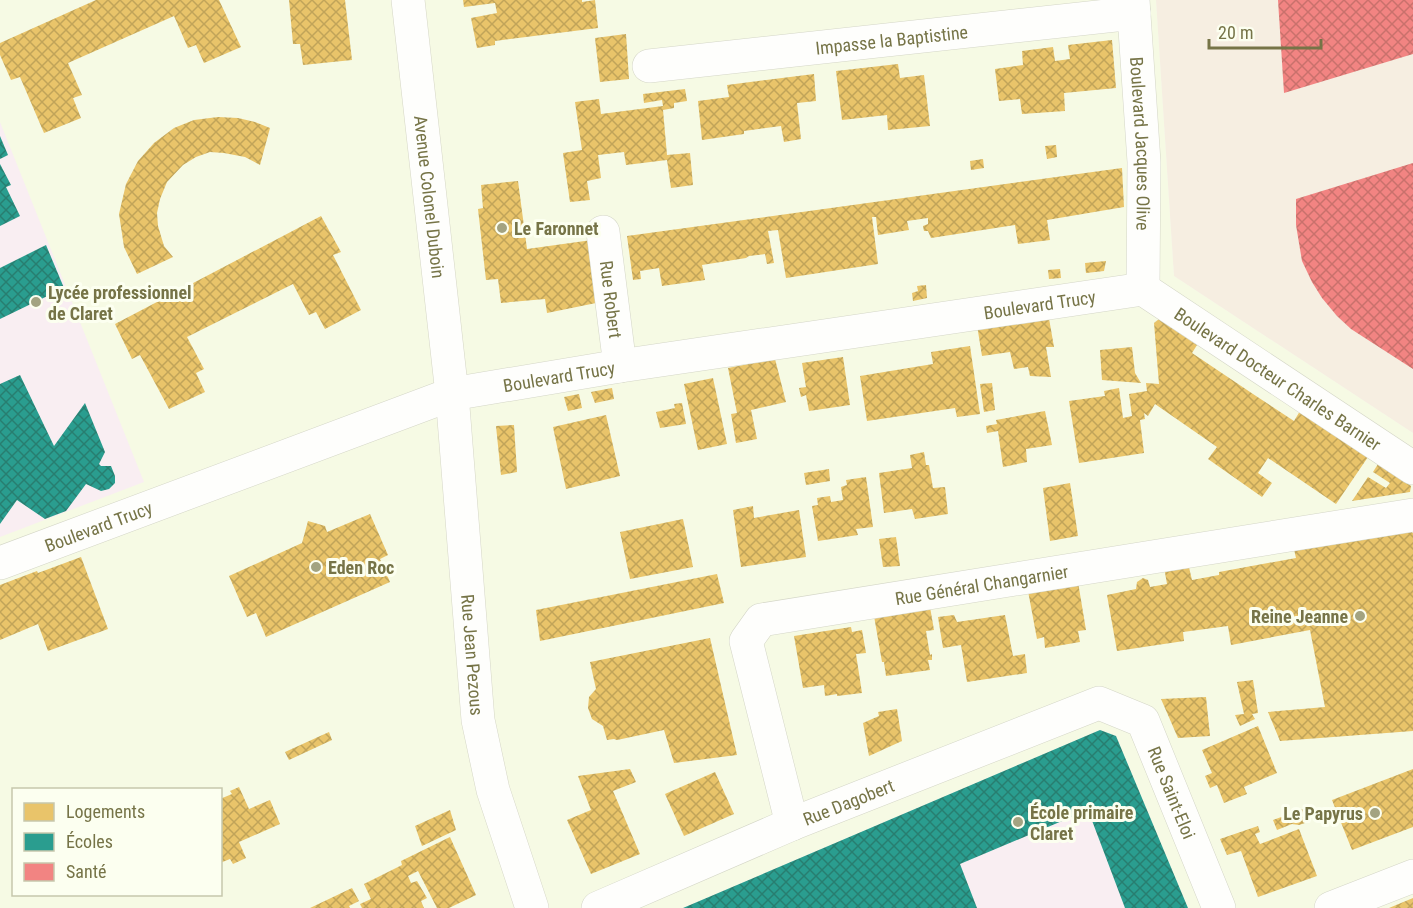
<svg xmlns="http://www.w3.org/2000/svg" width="1413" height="908" font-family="'Roboto Condensed',sans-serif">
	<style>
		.residential { fill: #f6fae4; fill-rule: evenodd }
		.education { fill: #f9eef2 }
		.medical { fill: #f6eee1 }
		.homes { fill: url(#homes-cross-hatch) }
		.schools { fill: url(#schools-cross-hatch) }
		.health { fill: url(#health-cross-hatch) }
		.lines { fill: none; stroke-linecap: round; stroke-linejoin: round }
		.street-casing { stroke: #d4d6c7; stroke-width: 34 }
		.secondary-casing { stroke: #d5d6c6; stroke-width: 34 }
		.street { stroke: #fefefc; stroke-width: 33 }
		.secondary { stroke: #fefefc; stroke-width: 33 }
		.poi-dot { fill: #a3a381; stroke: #fcfff0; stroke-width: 2 }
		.labels { text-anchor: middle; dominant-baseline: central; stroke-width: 6; stroke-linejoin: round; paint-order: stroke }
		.street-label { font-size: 18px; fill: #767447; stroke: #fcfff0 }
		.poi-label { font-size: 18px; font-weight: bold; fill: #767447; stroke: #fcfff0; text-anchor: start }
	</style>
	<defs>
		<pattern id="homes-cross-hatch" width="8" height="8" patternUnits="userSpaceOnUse" patternTransform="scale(1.5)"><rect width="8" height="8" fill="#e9c46a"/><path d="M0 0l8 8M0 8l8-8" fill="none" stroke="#c1a459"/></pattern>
		<pattern id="schools-cross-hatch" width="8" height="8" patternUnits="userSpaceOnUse" patternTransform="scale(1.5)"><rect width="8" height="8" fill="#2a9d8f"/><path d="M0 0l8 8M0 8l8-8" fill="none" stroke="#287e70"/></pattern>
		<pattern id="health-cross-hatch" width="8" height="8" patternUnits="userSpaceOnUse" patternTransform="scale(1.5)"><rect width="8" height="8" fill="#f28482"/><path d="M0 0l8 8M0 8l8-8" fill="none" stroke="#c9716c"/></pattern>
	</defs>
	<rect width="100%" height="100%" fill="#f6f9ee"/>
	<path class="residential" d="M0 0H1156L1174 276 1413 433V908H0ZM14 790H220V894H14Z"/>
	<g class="education">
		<path d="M0 122 144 482 0 537Z"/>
		<path d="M1100 730 1116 736 1188 908H683Z"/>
	</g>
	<path class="medical" d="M1156 0H1413V433L1174 276Z"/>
	<g class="homes">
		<path d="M96 0H219L241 47 204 63 196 45 188 48 174 16 68 63 82 95 73 98 81 118 44 133 20 77 11 80 0 55V43Z"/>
		<path d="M289 0H345L352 60 303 65 300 44H293Z"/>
		<path d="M463 0H582V2L595 0 598 28 495 41V45L477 48 471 18 497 13 495 3 464 7Z"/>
		<path d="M626 34 629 79 600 82 595 38Z"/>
		<path d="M1112 40 1116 88 1064 93 1065 111 1022 114 1020 99 999 101 995 69 1023 65 1022 51 1053 47 1055 61 1070 59 1068 45Z"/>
		<path d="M898 64 900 78 924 75 930 126 888 130 887 115 842 120 836 71Z"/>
		<path d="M814 74 816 101 797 103 801 139 784 142 781 126 744 131V134L702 140 698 101 729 97 727 85Z"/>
		<path d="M685 89 687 101 674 103V108L663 110 667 155 690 153 693 185 671 188 667 160 626 165 624 152 598 155 601 178 587 181 590 200 570 202 563 153 582 150 575 102 599 99 601 114 663 106 662 100 644 103 643 94Z"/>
		<path d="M218 117 238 118 255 122 270 128 260 165 245 157 224 153 210 152 196 157 183 165 167 182 160 199 157 213 158 226 164 246 173 257 137 274 124 247 119 214 126 184 138 161 154 143 174 128 194 120Z"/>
		<path d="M1056 145 1057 157 1047 159 1045 146Z"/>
		<path d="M983 159 984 168 971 170 970 161Z"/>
		<path d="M1122 168 1124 207 1047 220 1050 240 1018 244 1015 225 931 238 928 231H924L923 226 928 224V218L907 221 909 230 878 235 876 217H872L878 264 786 278 778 230 768 231 774 263 767 264 765 254 749 256 746 258 702 265 705 280 662 286 659 268 640 271 641 279 633 280 627 236Z"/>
		<path d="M518 181 527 249 592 240 601 302 547 313 545 299 501 303 498 279 486 280 478 209 483 208 481 185Z"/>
		<path d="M321 216 341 252 333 255 361 310 325 329 316 312 309 315 293 284 187 337 204 369 196 373 205 392 169 409 140 355 132 359 115 324Z"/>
		<path d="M1106 261 1104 271 1086 273 1085 263Z"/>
		<path d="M1060 269 1061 278 1049 279 1048 270Z"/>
		<path d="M926 285 927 298 913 301 912 293 918 291 917 286Z"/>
		<path d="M1047 307 1054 347H1046L1051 377 1030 376 1028 367 1014 369 1010 352 982 356 976 319Z"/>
		<path d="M1159 319 1197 345 1192 353 1253 394 1294 421 1300 411 1368 457 1336 504 1268 458 1258 473 1272 483 1262 497 1208 459 1217 447 1155 404 1148 416 1144 413 1145 419 1140 420 1144 453 1079 463 1069 401 1105 396 1104 391 1119 388 1123 418 1132 416 1129 394 1147 391 1146 383 1159 384 1154 323Z"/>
		<path d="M970 346 980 414 957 417 955 408 867 421 860 376 933 364 931 352Z"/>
		<path d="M1132 347 1135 373 1141 383 1102 380 1100 350Z"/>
		<path d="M843 357 850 405 809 411 806 395 801 397 799 388 806 387 802 363Z"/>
		<path d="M775 359 786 402 751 410 757 439 736 443 731 414 737 413 728 368Z"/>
		<path d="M713 378 727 444 698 450 684 384Z"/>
		<path d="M992 383 995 410 984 412 980 384Z"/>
		<path d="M612 388 614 399 595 403 591 392Z"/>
		<path d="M579 394 582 408 568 411 564 397Z"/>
		<path d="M682 403 686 424 660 428 656 412 675 408 674 404Z"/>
		<path d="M1045 411 1052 445 1026 449 1027 462 1003 467 998 431 987 433 986 426 997 424 996 420Z"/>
		<path d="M606 415 620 476 566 489 553 427Z"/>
		<path d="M514 425 517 472 501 475 496 426Z"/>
		<path d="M924 452 926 465H929L933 488 945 487 948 514 915 519 912 509 884 513 879 473 912 468 910 455Z"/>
		<path d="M1378 464 1411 486 1410 492 1352 501 1368 477 1386 488 1390 483 1373 472Z"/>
		<path d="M829 469 830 481 806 485 804 473Z"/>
		<path d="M866 477 873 527 856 529 858 535 818 541 812 506 818 505 817 498 830 496 831 502 843 500 841 487 847 485 846 480Z"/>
		<path d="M1070 483 1078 536 1050 541 1043 488Z"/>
		<path d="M753 506 754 518 799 510 806 557 741 567 733 510Z"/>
		<path d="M370 514 388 555 380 559 390 582 266 637 256 613 247 617 229 576 302 543 308 521 325 526 327 532Z"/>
		<path d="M683 519 693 567 630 579 620 532Z"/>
		<path d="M1404 527 1413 533V731L1280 741 1268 712 1325 707 1310 630 1231 645 1228 626 1183 632 1184 641 1117 651 1107 595 1136 589 1137 582 1143 578 1148 580 1150 587 1167 584 1164 567 1188 563 1192 580 1219 575V572L1296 558 1293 545Z"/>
		<path d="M896 537 900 566 883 567 879 539Z"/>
		<path d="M81 557 108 629 48 651 38 624 0 640V585L37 571 38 573Z"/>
		<path d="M717 574 724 603 540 641 536 610Z"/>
		<path d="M1078 582 1086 630 1078 631 1080 642 1045 648 1044 637 1037 639 1028 591Z"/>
		<path d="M930 607 934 630 926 631 930 655 932 654V660H928L930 670 886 676 884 662H882L874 616Z"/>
		<path d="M954 615 957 622 1005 615 1013 656 1025 654 1027 673 967 682 961 645 943 648 938 617Z"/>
		<path d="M851 627 852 632 862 630 866 653 856 654 862 693 837 696V694L825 696 824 685 803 688 794 636Z"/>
		<path d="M710 638 737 755 674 763 664 730 617 740 614 739 607 740 603 726 592 719 588 708 589 697 596 689 590 662Z"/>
		<path d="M1253 680 1258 713 1252 714 1255 719 1240 726 1235 715 1244 714 1237 682Z"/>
		<path d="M1206 697 1210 736 1178 738 1161 699Z"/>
		<path d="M897 709 902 741 869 756 863 723 879 716 878 712Z"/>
		<path d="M1258 726 1277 773 1244 787 1247 794 1224 803 1217 785 1210 788 1205 776 1212 773 1202 750Z"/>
		<path d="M329 732 332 740 289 760 285 752Z"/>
		<path d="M630 769 636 782 613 791 640 854 591 874 567 820 591 810 578 776Z"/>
		<path d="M1413 769V827L1352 850 1332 800Z"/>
		<path d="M715 772 734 814 684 836 665 794Z"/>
		<path d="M239 787 249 809 270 800 280 824 239 842 246 858 233 864 230 859 220 863V799L232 794 230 791Z"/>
		<path d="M1306 808 1311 821 1299 825 1292 824 1277 830 1273 820Z"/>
		<path d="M450 810 456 830 422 846 415 826Z"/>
		<path d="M1258 826 1260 832 1255 834 1260 844 1299 829 1317 876 1258 897 1241 851 1227 855 1220 839Z"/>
		<path d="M450 837 476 895 449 908H437L418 871 408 876 411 883 417 881 427 898 421 901 424 908H362L360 904 371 899 364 884 402 865 401 861Z"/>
		<path d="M352 888 359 901 349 906 350 908H310Z"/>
		<path d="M1413 898V908H1389Z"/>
	</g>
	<g class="schools">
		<path d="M0 136 8 155 0 159Z"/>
		<path d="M0 164 11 185 6 187 20 216 0 226Z"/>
		<path d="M46 245 64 288 0 319V268Z"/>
		<path d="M20 375 54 446 85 403 105 452 99 464 101 466H111L115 476V483L109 489 101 491 86 484 66 511 45 519 17 500 0 524V384Z"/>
		<path d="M1100 730 1116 736 1188 908H1125L1088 810 960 864 977 908H683Z"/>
	</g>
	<g class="health">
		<path d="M1278 0H1413V54L1284 93Z"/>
		<path d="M1413 163V369L1351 329 1337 316 1322 298 1312 282 1302 261 1296 225V199Z"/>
	</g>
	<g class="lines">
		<defs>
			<g id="street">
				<path id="s1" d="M1133 0 1144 162 1143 289"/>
				<path id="s2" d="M649 66 1134 13"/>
				<path id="s3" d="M603 232 620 366"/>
				<path id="s4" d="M1143 289 1413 468"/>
				<path id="s5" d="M0 563 452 394 620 366 1143 289"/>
				<path id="s6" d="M792 824 746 641 761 620 1413 515"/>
				<path id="s7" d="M598 908 792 824 1099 703 1143 721 1219 908"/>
				<path d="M1331 908 1413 876"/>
			</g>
			<g id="secondary">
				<path id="s8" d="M408 0 452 394 478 720 493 790 532 908"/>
			</g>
		</defs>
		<use href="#street" class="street-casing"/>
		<use href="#secondary" class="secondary-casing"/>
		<use href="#street" class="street"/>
		<use href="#secondary" class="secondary"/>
	</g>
	<g class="poi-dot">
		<circle cx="502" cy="228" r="6"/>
		<circle cx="36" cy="302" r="6"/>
		<circle cx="316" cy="567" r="6"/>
		<circle cx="1360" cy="616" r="6"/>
		<circle cx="1375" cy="813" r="6"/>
		<circle cx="1018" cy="822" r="6"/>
	</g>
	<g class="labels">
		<g class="street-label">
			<text stroke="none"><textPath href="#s2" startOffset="244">Impasse la Baptistine</textPath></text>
			<text stroke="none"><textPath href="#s1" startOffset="144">Boulevard Jacques Olive</textPath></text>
			<text stroke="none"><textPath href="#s8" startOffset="198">Avenue Colonel Duboin</textPath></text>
			<text stroke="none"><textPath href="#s3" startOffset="68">Rue Robert</textPath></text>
			<text stroke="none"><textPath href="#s5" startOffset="1077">Boulevard Trucy</textPath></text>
			<text stroke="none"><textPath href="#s5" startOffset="591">Boulevard Trucy</textPath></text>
			<text stroke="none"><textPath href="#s4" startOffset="162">Boulevard Docteur Charles Barnier</textPath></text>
			<text stroke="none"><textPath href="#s5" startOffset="105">Boulevard Trucy</textPath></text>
			<text stroke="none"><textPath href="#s6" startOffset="438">Rue Général Changarnier</textPath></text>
			<text stroke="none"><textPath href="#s8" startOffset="658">Rue Jean Pezous</textPath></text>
			<text stroke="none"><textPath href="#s7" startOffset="666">Rue Saint-Eloi</textPath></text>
			<text stroke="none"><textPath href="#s7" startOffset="272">Rue Dagobert</textPath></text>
		</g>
		<g class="poi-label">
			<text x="514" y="228">Le Faronnet</text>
			<text x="48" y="292">Lycée professionnel<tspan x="48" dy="21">de Claret</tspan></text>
			<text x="328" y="567">Eden Roc</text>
			<text x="1348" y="616" text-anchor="end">Reine Jeanne</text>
			<text x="1030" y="812">École primaire<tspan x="1030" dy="21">Claret</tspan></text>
			<text x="1363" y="813" text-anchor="end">Le Papyrus</text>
		</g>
	</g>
	<rect x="12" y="788" width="210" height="108" fill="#fcfff0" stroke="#c6c7ac" stroke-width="1.5"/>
	<rect x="24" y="803" width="30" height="18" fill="#e9c46a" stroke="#c6c7ac" stroke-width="1.5"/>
	<text x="66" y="818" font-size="18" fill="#767447">Logements</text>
	<rect x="24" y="833" width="30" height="18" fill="#2a9d8f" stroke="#c6c7ac" stroke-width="1.5"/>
	<text x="66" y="848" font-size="18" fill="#767447">Écoles</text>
	<rect x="24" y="863" width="30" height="18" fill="#f28482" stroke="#c6c7ac" stroke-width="1.5"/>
	<text x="66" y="878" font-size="18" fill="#767447">Santé</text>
	<path d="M1209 39v9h112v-9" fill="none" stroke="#767447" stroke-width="3"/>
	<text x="1218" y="39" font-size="18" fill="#767447" stroke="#fcfff0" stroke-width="4.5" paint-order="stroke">20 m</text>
</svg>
